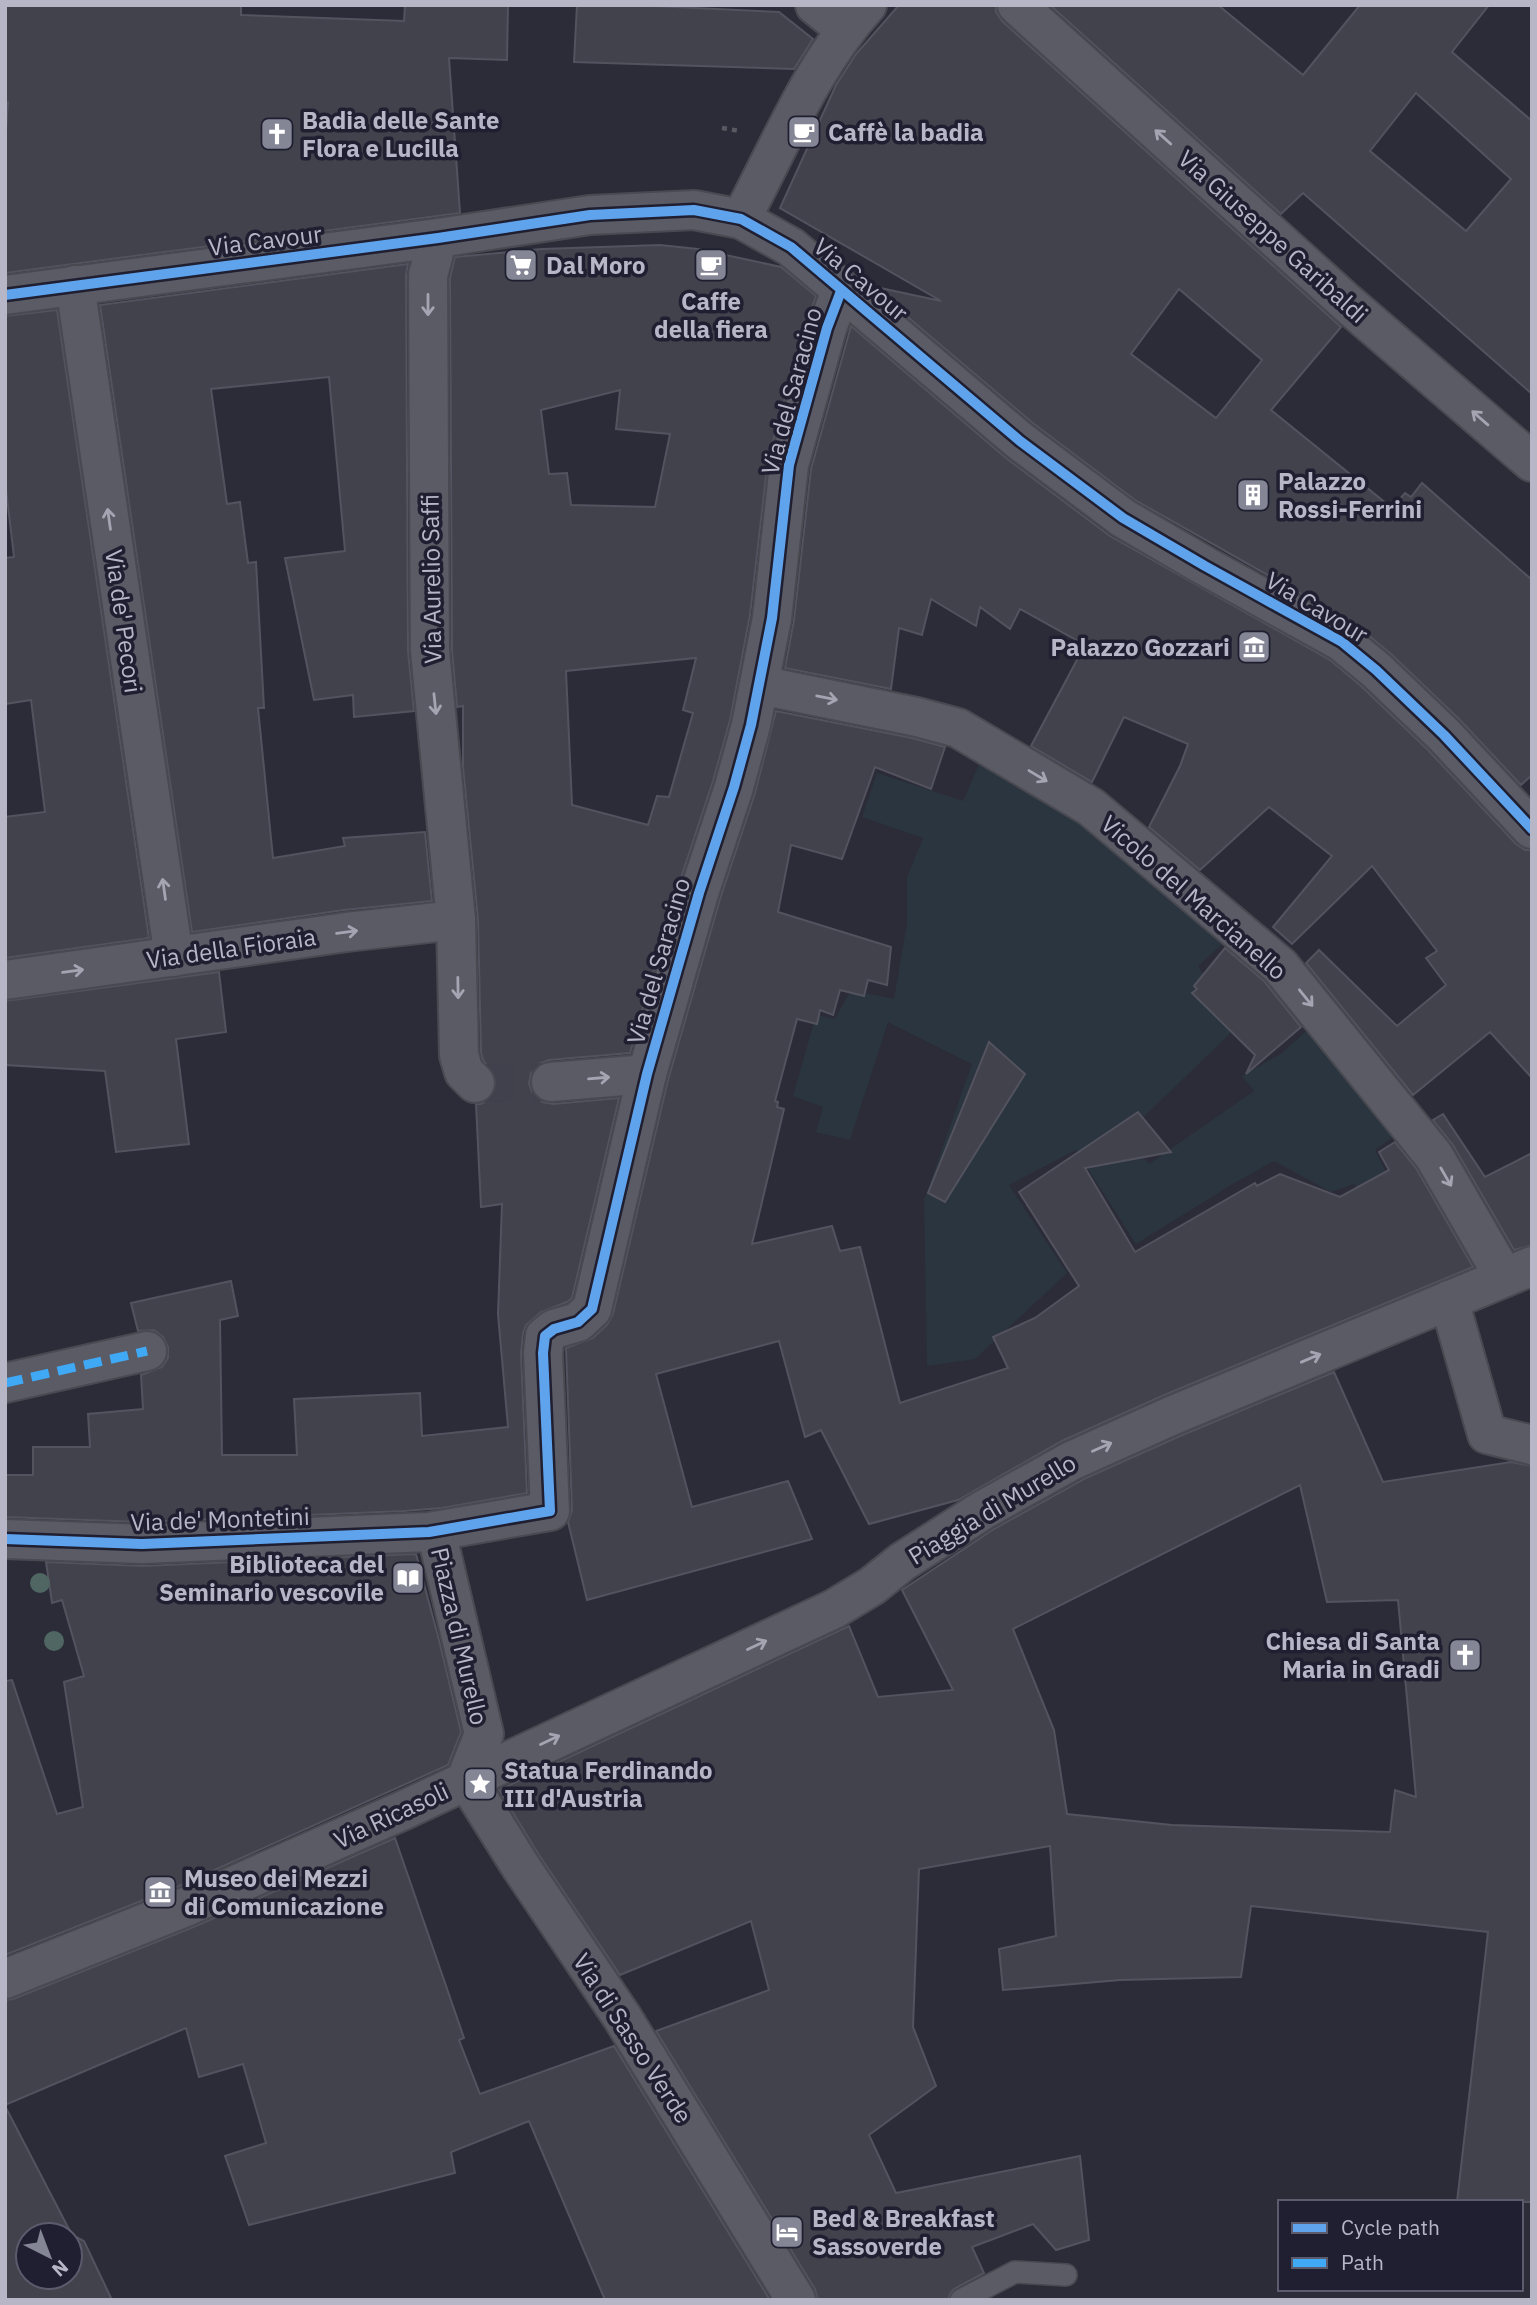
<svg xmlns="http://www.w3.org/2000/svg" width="1537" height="2305" font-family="'IBM Plex Sans',sans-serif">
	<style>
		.green { fill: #2b353f }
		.building { fill: #41424c; stroke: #53535f; stroke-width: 2; fill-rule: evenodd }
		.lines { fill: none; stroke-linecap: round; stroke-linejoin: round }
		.street-tunnel { stroke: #40414d; stroke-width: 38; stroke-dasharray: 38 19; stroke-linecap: butt }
		.lane-casing { stroke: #494951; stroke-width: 24 }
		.street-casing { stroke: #494951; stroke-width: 42 }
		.path { stroke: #585a62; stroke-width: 4.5; stroke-dasharray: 5 5; stroke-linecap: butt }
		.lane { stroke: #5b5b65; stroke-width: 21 }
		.street { stroke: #5b5b65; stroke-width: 38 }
		.quiet { stroke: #3fa9f5; stroke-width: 9; stroke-dasharray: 18 9; stroke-linecap: butt }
		.cycleway-casing { stroke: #1f1f31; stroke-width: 15 }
		.cycleway { stroke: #60a3ed; stroke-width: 10 }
		.tree { fill: #506663 }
		.oneway { stroke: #a4a4b3 }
		.labels { text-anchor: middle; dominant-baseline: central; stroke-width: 7; stroke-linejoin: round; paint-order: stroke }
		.poi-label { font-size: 24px; font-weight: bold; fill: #b6b6c7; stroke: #1f1f31; text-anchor: start }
		.street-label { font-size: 24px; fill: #b6b6c7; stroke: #1f1f31 }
	</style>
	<rect width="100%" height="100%" fill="#2b2c37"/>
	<path class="green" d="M985 751 1115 834 1227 940 1198 966 1238 1026 1125 1135 1149 1164 1254 1091 1242 1076 1282 1053 1312 1026 1402 1131 1375 1150 1402 1203 1375 1220 1354 1184 1331 1192 1274 1161 1231 1185 1136 1244 1076 1150 1009 1185 1067 1273 975 1359 927 1366 924 1200 972 1064 888 1022 850 1140 816 1132 823 1107 793 1096 816 1015 835 1019 851 990 894 999 907 923V877L923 838 862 817 877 773 963 801Z"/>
	<g class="building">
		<path d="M5 5H241V15L404 21 405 5H508L507 60 449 58 460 213 5 273V145L8 102H5Z"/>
		<path d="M577 5H632L779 12 813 39 794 69 574 62Z"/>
		<path d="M899 5H996V12L1002 21 1341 327 1271 410 1392 508 1405 493 1411 497 1422 483 1532 580V775L1521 785 1459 719 1391 654 1356 625 1135 500 1034 424 871 286 941 301 780 208 836 85 856 54ZM1179 289 1262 360 1216 418 1131 354Z"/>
		<path d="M1050 5H1218L1303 75 1360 5H1489L1452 52 1532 121V394L1303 193 1281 214ZM1416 93 1511 179 1466 231 1370 151Z"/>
		<path d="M660 245 698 249 781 267 816 296 806 322 768 459 750 615 730 720 713 781 678 887 630 1053 549 1060 538 1064 531 1073 529 1084 533 1094 542 1102 553 1104 619 1098 572 1298 567 1302 541 1312 526 1325 523 1333 521 1354 527 1493 442 1508 404 1511 142 1522 5 1517V1475H33V1447H90L88 1414 143 1409 141 1375 162 1367 168 1358V1347L163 1337 154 1330 138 1331 131 1303 231 1281 238 1316 220 1320 222 1455H297L294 1399 420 1393 422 1436 508 1427 498 1314 502 1204 481 1207 476 1104H481L491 1098 496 1089V1078L483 1060 481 1052 478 919 463 767V706L457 707 452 650 450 278 455 257 542 249ZM620 390 616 429 670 434 655 507 571 505 567 473 549 474 541 410ZM696 658 683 710 693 713 669 797 657 796 648 825 572 805 566 671Z"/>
		<path d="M408 264 406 275 408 651 414 711 354 717 353 695 314 700 285 558 345 551 329 377 211 389 227 504 240 502 248 563 256 562 264 708H258L273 858 345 846 343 838 425 832 432 901 344 910 192 932 100 305Z"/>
		<path d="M57 310 149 938 5 958V817L45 812 31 700 5 704V558L14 557 5 481V316Z"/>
		<path d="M851 326 1006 458 1110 536 1330 660 1361 686 1428 750 1516 844 1525 850H1532V1078L1490 1032 1413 1095 1306 963 1319 950 1397 1026 1446 985 1426 958 1437 951 1372 866 1292 944 1273 927 1332 856 1269 807 1200 870 1149 827 1180 766 1188 744 1124 717 1092 782 1031 746 1085 645 1020 609 1010 629 980 607 976 626 931 599 922 635 899 628 891 689 785 668 794 620 811 469Z"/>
		<path d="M776 711 912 738 945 747 931 789 875 767 842 859 791 845 778 912 891 947 887 985 868 980 864 996 840 990 833 1015 820 1010 817 1024 797 1019 775 1101 778 1102 777 1107 784 1109 752 1244 832 1226 840 1251 860 1247 900 1403 1008 1368 993 1337 1035 1318 1079 1286 1019 1192 1138 1112 1171 1152 1085 1168 1135 1252 1255 1183 1257 1186 1280 1174 1340 1197 1389 1170 1379 1152 1395 1142 1416 1168 1473 1267 1162 1396 1062 1441 958 1500 869 1524 821 1430 805 1437 779 1341 656 1374 692 1507 788 1481 812 1539 587 1600 568 1522 572 1510 566 1348 593 1338 607 1325 613 1314 668 1080 720 899 755 793Z"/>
		<path d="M1225 948 1264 981 1301 1027 1246 1074 1255 1055 1192 993 1197 989 1194 986Z"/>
		<path d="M219 972 226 1032 176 1039 189 1144 116 1152 105 1071 5 1065V1001Z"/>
		<path d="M989 1042 1025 1074 945 1202 928 1193Z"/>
		<path d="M1443 1114 1485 1177 1532 1153V1245L1514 1250 1453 1145 1433 1120Z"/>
		<path d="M1334 1372 1383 1482 1511 1462 1532 1466V2202H1457L1488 1932 1251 1906 1241 1977 1120 1980 1003 1990 999 1949 1056 1936 1050 1846 919 1869 913 2027 936 2086 869 2135 896 2193 1080 2156 1089 2240 1056 2250 1033 2224 972 2247 984 2273 954 2289 950 2294 948 2300H818L815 2289 656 2031 769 1990 751 1921 620 1975 539 1855 499 1790 849 1626 878 1697 953 1690 902 1590 994 1529 1086 1478 1180 1436ZM1300 1485 1327 1602 1398 1600 1416 1797 1395 1790 1390 1832 1172 1825 1067 1814 1054 1730 1013 1629Z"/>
		<path d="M416 1554 439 1640 461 1732 448 1765 179 1886 5 1955V1681L12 1680 57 1814 83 1807 64 1682 84 1676 62 1600 52 1603 46 1562 143 1566Z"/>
		<path d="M395 1838 464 2038 459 2040 480 2094 614 2046 770 2300H605L529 2121 451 2152 455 2173 249 2225 225 2156 266 2143 243 2064 199 2077 186 2028 5 2105V2000L13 1999 196 1926Z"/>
		<path d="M5 2106 72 2235 84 2241 112 2300H5ZM28 2235H70V2277H28Z"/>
	</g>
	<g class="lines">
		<path class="street-tunnel" d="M475 1083 551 1082"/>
		<defs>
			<path id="lane" d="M961 2300 1015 2272 1066 2275"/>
			<g id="street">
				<path d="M815 5 845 29"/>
				<path d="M1017 5 1347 303 1532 462"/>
				<path d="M741 219C780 146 811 67 867 5"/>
				<path d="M438 238 428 275 430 651 456 920 459 1055 464 1072 475 1083"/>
				<path d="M75 285 174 957"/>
				<path d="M5 295 438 238 590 215 694 210 741 219 791 247 1020 441 1123 518 1205 566 1342 642 1376 670 1444 735 1532 829"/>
				<path d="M760 685 917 717 958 728 1091 807 1280 966 1434 1156 1504 1277"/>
				<path d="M5 980 347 932 456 920"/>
				<path d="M551 1082 647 1074"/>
				<path d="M1449 1300 1487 1434 1532 1445"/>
				<path d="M5 1383 147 1351"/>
				<path d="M436 1531 484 1734 466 1779"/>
				<path d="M5 1539 142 1544 429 1532 550 1511 543 1353 545 1336 554 1329 578 1322 592 1309 647 1074 699 893 734 787 751 725 772 618 789 465 827 328 841 291"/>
				<path d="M466 1779 521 1867 622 2017 796 2300"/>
				<path d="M5 1979 188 1906 406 1809 834 1609 872 1586 902 1562 983 1510 1071 1461 1171 1416 1532 1266"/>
			</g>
		</defs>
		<use href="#lane" class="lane-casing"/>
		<use href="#street" class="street-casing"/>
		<path class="path" d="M722 128 740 131"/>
		<use href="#lane" class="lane"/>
		<use href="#street" class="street"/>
		<path class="quiet" d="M5 1383 147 1351"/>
		<defs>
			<g id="cycleway">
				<path d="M5 295 438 238 590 215 694 210 741 219 791 247 1020 441 1123 518 1205 566 1342 642 1376 670 1444 735 1532 829"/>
				<path d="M5 1539 142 1544 429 1532 550 1511 543 1353 545 1336 554 1329 578 1322 592 1309 647 1074 699 893 734 787 751 725 772 618 789 465 827 328 841 291"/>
			</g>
		</defs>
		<use href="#cycleway" class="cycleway-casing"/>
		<use href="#cycleway" class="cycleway"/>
	</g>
	<g class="tree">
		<circle cx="40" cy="1583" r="10"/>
		<circle cx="54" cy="1641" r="10"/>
	</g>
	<defs><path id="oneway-shaft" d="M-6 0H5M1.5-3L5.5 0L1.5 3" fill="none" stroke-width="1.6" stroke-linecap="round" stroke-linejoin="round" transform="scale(1.75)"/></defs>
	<g class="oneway">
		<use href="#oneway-shaft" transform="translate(1163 137) rotate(-138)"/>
		<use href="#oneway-shaft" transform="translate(428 305) rotate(90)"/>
		<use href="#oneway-shaft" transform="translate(1480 418) rotate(-139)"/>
		<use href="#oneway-shaft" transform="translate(109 519) rotate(-98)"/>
		<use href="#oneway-shaft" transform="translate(827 698) rotate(11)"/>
		<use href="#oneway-shaft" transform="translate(435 704) rotate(84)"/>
		<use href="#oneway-shaft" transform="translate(1038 776) rotate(31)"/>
		<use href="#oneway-shaft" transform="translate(164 889) rotate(-98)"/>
		<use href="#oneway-shaft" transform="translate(347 932) rotate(-7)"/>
		<use href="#oneway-shaft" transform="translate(73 971) rotate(-8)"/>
		<use href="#oneway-shaft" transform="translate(458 988) rotate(89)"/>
		<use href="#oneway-shaft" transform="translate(1306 998) rotate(51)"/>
		<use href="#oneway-shaft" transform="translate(599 1078) rotate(-5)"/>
		<use href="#oneway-shaft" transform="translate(1446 1177) rotate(60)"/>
		<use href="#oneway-shaft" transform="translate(1311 1358) rotate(-23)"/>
		<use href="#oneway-shaft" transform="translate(1102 1447) rotate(-24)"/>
		<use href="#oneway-shaft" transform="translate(757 1645) rotate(-25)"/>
		<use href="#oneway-shaft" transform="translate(550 1740) rotate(-25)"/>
	</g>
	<defs>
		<symbol id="cafe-square" viewBox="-11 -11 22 22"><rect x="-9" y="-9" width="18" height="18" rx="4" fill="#858695" stroke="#1f1f31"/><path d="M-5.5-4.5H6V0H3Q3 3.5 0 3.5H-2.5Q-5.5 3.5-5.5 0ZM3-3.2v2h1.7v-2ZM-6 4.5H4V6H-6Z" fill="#fff"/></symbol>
		<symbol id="church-square" viewBox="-11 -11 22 22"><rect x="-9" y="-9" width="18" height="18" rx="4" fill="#858695" stroke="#1f1f31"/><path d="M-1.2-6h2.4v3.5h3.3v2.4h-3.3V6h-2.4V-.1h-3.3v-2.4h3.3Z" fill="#fff"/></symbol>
		<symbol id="supermarket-square" viewBox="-11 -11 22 22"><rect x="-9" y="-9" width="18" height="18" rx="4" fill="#858695" stroke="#1f1f31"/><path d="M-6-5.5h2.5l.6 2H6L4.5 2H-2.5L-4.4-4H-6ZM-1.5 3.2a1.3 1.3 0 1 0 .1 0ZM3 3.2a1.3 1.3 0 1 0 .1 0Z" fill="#fff"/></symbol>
		<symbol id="building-square" viewBox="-11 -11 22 22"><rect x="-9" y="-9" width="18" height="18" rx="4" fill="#858695" stroke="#1f1f31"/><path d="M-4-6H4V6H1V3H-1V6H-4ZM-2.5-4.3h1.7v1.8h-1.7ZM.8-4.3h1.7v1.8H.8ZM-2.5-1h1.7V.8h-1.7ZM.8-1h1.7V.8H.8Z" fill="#fff"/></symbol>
		<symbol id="museum-square" viewBox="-11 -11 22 22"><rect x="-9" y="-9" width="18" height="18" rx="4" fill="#858695" stroke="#1f1f31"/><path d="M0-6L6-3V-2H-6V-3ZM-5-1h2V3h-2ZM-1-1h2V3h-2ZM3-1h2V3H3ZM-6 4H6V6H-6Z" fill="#fff"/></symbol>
		<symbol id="library-square" viewBox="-11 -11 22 22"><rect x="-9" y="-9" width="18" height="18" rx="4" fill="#858695" stroke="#1f1f31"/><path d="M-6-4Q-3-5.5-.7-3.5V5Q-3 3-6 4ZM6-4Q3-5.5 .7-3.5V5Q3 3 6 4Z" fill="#fff"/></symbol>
		<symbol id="sight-square" viewBox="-11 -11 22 22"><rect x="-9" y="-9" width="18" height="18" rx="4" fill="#858695" stroke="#1f1f31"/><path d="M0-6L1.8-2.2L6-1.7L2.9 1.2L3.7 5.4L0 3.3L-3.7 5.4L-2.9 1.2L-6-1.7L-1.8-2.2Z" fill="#fff"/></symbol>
		<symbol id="hotel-square" viewBox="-11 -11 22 22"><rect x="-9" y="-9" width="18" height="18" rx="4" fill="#858695" stroke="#1f1f31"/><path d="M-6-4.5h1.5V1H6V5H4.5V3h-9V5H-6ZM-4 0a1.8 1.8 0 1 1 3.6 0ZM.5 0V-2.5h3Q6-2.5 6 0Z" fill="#fff"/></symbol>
	</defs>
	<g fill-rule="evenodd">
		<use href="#cafe-square" x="785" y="113" width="38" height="38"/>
		<use href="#church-square" x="258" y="115" width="38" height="38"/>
		<use href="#supermarket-square" x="502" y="246" width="38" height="38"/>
		<use href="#cafe-square" x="692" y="246" width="38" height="38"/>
		<use href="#building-square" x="1234" y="476" width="38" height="38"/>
		<use href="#museum-square" x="1235" y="628" width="38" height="38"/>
		<use href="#library-square" x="389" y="1559" width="38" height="38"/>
		<use href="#church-square" x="1446" y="1636" width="38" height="38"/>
		<use href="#sight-square" x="461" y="1765" width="38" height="38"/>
		<use href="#museum-square" x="141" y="1873" width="38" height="38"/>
		<use href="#hotel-square" x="768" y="2213" width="38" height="38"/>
	</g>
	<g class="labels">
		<g class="poi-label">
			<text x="302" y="120">Badia delle Sante<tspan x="302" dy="28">Flora e Lucilla</tspan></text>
			<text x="828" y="132">Caffè la badia</text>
			<text x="546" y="265">Dal Moro</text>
			<text x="711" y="301" text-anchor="middle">Caffe<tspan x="711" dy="28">della fiera</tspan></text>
			<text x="1278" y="481">Palazzo<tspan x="1278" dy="28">Rossi-Ferrini</tspan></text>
			<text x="1230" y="647" text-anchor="end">Palazzo Gozzari</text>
			<text x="384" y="1564" text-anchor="end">Biblioteca del<tspan x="384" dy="28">Seminario vescovile</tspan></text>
			<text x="1440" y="1641" text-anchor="end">Chiesa di Santa<tspan x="1440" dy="28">Maria in Gradi</tspan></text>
			<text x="504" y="1770">Statua Ferdinando<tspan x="504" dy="28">III d'Austria</tspan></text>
			<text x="184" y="1878">Museo dei Mezzi<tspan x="184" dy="28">di Comunicazione</tspan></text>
			<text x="812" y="2218">Bed &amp; Breakfast<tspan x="812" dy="28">Sassoverde</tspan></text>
		</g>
		<g class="street-label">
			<text transform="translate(1273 236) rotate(42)">Via Giuseppe Garibaldi</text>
			<text transform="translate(265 240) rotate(-7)">Via Cavour</text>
			<text transform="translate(861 279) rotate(40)">Via Cavour</text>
			<text transform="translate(791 391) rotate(-75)">Via del Saracino</text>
			<text transform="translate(431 579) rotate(-91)">Via Aurelio Saffi</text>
			<text transform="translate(1317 607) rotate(31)">Via Cavour</text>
			<text transform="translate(124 621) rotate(82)">Via de' Pecori</text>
			<text transform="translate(1194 897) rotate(41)">Vicolo del Marcianello</text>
			<text transform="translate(231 948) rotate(-8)">Via della Fioraia</text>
			<text transform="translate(658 961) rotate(-74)">Via del Saracino</text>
			<text transform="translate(992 1509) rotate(-31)">Piaggia di Murello</text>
			<text transform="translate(220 1519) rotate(-2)">Via de' Montetini</text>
			<text transform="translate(460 1636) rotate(77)">Piazza di Murello</text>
			<text transform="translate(391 1815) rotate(-25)">Via Ricasoli</text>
			<text transform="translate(633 2038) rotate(57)">Via di Sasso Verde</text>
		</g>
	</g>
	<rect width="1537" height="2305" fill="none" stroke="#b6b6c7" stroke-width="14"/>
	<rect x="1278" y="2200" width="245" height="91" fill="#1f1f31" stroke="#5b5b6d" stroke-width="2"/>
	<rect x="1292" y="2223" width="35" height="10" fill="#60a3ed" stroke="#5b5b6d" stroke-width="2"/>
	<text x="1341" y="2235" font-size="21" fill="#b6b6c7">Cycle path</text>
	<rect x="1292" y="2258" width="35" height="10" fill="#3fa9f5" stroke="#5b5b6d" stroke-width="2"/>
	<text x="1341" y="2270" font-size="21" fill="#b6b6c7">Path</text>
	<g transform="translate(49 2256) rotate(138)"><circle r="33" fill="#1f1f31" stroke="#5b5b6d" stroke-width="2"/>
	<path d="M0-5L12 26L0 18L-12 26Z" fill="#858695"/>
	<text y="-10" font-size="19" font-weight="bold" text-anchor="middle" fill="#b6b6c7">N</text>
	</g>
</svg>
